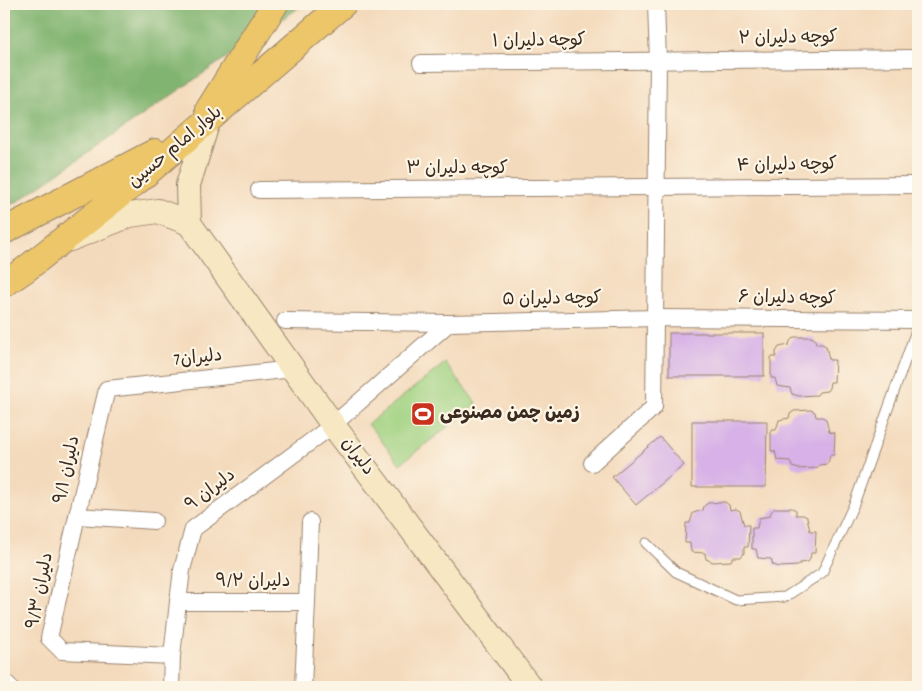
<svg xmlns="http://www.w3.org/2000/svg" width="922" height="691" font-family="Dekko,'Playpen Sans Arabic',sans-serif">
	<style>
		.green { fill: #a0d281; stroke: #6e7e50 }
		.forest { fill: #80b46f; stroke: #5e6f46 }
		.building { fill: #d7b1e7 }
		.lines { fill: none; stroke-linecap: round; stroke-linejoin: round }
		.lane-casing { stroke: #98826d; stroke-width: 11 }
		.street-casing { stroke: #98826d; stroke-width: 18 }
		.secondary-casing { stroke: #98826d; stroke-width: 26 }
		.primary-casing { stroke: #98826d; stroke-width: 28 }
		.lane { stroke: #fff; stroke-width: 9 }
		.street { stroke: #fff; stroke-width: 16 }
		.secondary { stroke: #f7e8c3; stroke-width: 24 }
		.primary { stroke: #ecc669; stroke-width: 26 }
		.labels { text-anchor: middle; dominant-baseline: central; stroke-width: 4.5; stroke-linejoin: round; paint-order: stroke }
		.street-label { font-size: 18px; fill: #3b2a1e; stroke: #fcf5e5 }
		.poi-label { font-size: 18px; font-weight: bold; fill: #3b2a1e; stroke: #fcf5e5; text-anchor: start }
	</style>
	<rect width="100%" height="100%" fill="#fcf5e5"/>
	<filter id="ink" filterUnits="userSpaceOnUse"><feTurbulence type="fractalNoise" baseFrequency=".02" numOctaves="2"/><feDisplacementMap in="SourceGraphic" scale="10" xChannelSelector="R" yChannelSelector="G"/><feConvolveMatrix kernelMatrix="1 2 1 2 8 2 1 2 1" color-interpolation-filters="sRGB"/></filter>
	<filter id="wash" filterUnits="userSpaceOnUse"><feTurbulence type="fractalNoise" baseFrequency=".0096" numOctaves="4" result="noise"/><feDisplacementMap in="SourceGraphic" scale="20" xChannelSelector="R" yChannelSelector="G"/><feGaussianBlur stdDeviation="1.12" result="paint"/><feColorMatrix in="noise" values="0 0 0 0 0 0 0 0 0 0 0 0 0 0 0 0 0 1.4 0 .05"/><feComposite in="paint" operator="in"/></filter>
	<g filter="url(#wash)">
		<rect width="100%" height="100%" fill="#f4dabc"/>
		<path class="green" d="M445 363 477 404 400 464 368 424Z"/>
		<path class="forest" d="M4 4H304L18 201 4 208Z"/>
		<g id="blocks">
			<g class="building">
				<rect x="669" y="333" width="95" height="43"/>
				<path d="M794 337H811L815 339 816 344H822L826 346 829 360H835L834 382H830L829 388 827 391 819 392 817 395 799 396 792 394 790 388 777 386 775 378H771V357H776V352L779 347 789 345 790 341Z"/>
				<path d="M811 410 815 412 816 417H822L826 419 829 432 835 433 834 455H830L829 460 827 464 819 465 817 468 799 469 792 467 790 461 777 460 775 451H771V430H776L779 420 789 418 790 414 794 411Z"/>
				<path d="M692 421H767L766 487H692Z"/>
				<path d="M660 437 684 465 636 505 612 477Z"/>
				<path d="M725 502 729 505 730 510 736 509 740 511 744 525H749L748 547H744V553L741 557H733L731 561 713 562 706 559 705 553 691 552 690 543H685L686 523H690L693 513 703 510 704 506 708 503Z"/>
				<path d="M775 508H792L796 510V515H803L807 517 810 531H816L815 553H811L810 559 808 562 800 563 798 566 780 567 773 565 771 559 758 558 756 549H752V528H757L759 518 770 516 771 512Z"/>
			</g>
		</g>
	</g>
	<g filter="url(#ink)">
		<use href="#blocks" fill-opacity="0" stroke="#98826d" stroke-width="1"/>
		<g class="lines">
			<defs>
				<path id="lane" d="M646 543 676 572 736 600 785 597 822 573 854 504 918 325"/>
				<g id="street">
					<path d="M421 63 918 58"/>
					<path d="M259 190 918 185"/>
					<path d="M285 321 449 323 656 318 918 320"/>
					<path d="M592 463 654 407 658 61 656 4"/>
					<path d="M77 516 49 638 62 651 172 656"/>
					<path d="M154 521 77 516 107 389 293 369"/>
					<path d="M178 602H307L310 522"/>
					<path d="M4 681 10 687"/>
					<path d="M171 687 172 656 178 602 182 570 193 529 333 425 449 323"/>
					<path d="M303 687 307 602"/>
				</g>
				<g id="secondary">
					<path d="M208 121 188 185 189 223 333 425 530 687"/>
					<path d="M70 239 130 215 158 211 189 223"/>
				</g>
				<g id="primary">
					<path d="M209 109 275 4"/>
					<path d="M4 231 155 152"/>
					<path d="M4 284 26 269 141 178 343 4"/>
				</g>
			</defs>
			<use href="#lane" class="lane-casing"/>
			<use href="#street" class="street-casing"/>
			<use href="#secondary" class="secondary-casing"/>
			<use href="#primary" class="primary-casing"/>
			<use href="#lane" class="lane"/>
			<use href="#street" class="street"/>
			<use href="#secondary" class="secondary"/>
			<use href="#primary" class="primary"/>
		</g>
	</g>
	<defs>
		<symbol id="stadium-square" viewBox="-11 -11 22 22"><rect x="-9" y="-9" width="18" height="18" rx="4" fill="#c8321e" stroke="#fcf5e5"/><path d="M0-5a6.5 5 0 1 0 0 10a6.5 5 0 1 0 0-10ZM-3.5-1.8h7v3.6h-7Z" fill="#fff"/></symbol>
	</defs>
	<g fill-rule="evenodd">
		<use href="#stadium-square" x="409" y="400" width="28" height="28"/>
	</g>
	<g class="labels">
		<g class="street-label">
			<text transform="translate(788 39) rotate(-1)">کوچه دلیران ۲</text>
			<text transform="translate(539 42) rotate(-1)">کوچه دلیران ۱</text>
			<text transform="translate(176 148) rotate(-40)">بلوار امام حسین</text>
			<text transform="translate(787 166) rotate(-1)">کوچه دلیران ۴</text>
			<text x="457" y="169">کوچه دلیران ۳</text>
			<text transform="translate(787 299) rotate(1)">کوچه دلیران ۶</text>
			<text transform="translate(552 300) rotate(-1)">کوچه دلیران ۵</text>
			<text transform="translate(198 359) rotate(-6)">دلیران7</text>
			<text transform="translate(357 457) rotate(53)">دلیران</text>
			<text transform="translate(68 470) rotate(-78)">دلیران ۹/۱</text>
			<text transform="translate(211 491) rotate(-37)">دلیران ۹</text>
			<text x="253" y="582">دلیران ۹/۲</text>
			<text transform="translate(41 591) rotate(-79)">دلیران ۹/۳</text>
		</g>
		<g class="poi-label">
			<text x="440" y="414">زمین چمن مصنوعی</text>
		</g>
	</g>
	<rect width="922" height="691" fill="none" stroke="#fcf5e5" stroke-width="20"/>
</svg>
